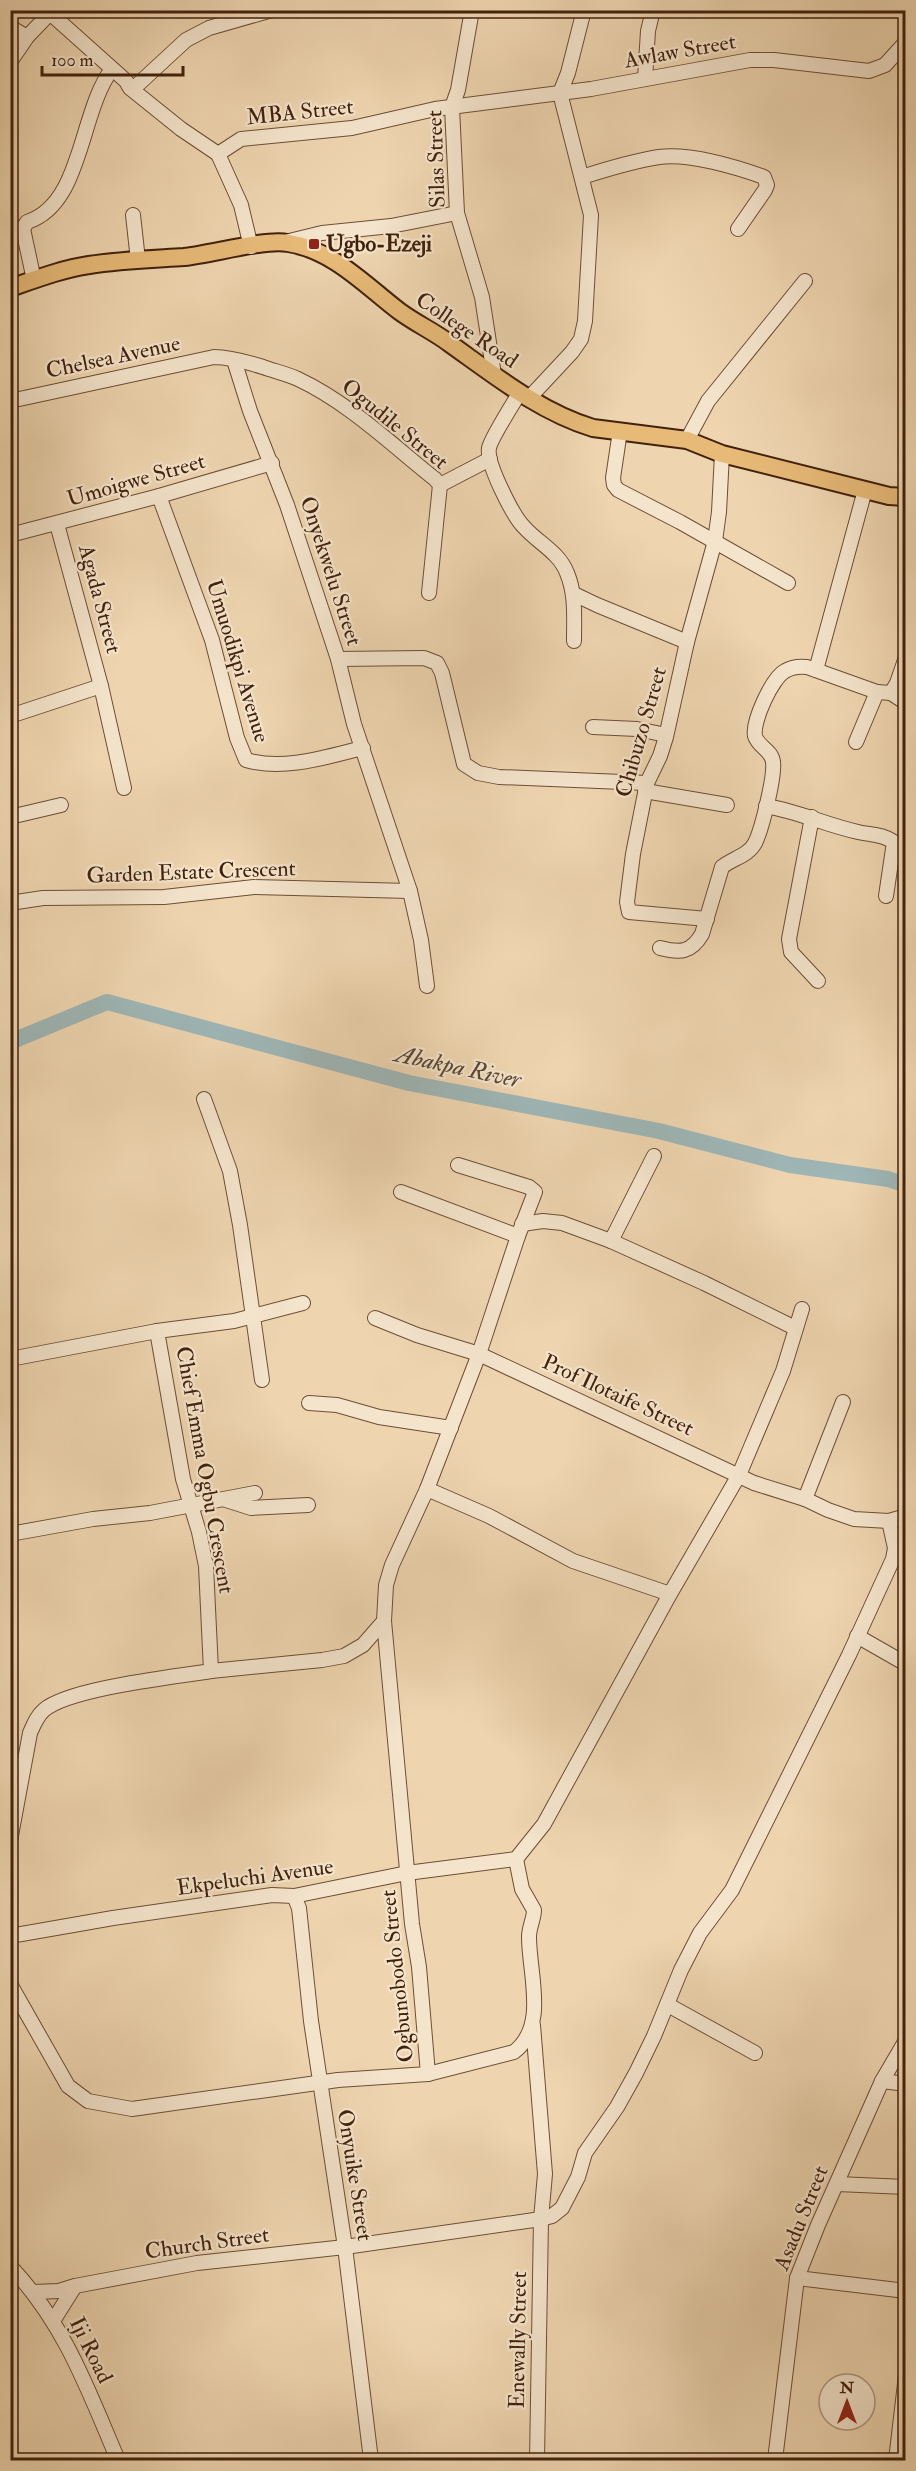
<svg xmlns="http://www.w3.org/2000/svg" width="916" height="2471" font-family="'IM FELL Double Pica',serif">
	<style>
		.lines { fill: none; stroke-linecap: round; stroke-linejoin: round }
		.river { stroke: #9eb6b6; stroke-width: 16 }
		.minor-casing { stroke: #6d4e35; stroke-width: 16 }
		.major-casing { stroke: #42210c; stroke-width: 20 }
		.minor { stroke: #f4e4cc; stroke-width: 14 }
		.major { stroke: #e7ba78; stroke-width: 16 }
		.poi-dot { fill: #8f2418; stroke: #f4e4cc; stroke-width: 2 }
		.labels { text-anchor: middle; dominant-baseline: central; stroke-width: 4.5; stroke-linejoin: round; paint-order: stroke }
		.street-label { font-size: 22px; fill: #42210c; stroke: #f4e4cc }
		.poi-label { font-size: 22px; font-weight: bold; fill: #42210c; stroke: #f4e4cc; text-anchor: start }
		.water-label { font-size: 24px; font-style: italic; fill: #594636; stroke: #f4e4cc }
	</style>
	<rect width="100%" height="100%" fill="#eed5b0"/>
	<filter id="stains"><feTurbulence type="fractalNoise" baseFrequency=".00333" numOctaves="4"/><feColorMatrix values="0 0 0 0 .2 0 0 0 0 .09 0 0 0 0 .02 0 0 0 .5 -.17"/></filter>
	<radialGradient id="worn" r=".72"><stop offset=".6" stop-color="#630" stop-opacity="0"/><stop offset="1" stop-color="#630" stop-opacity=".3"/></radialGradient>
	<g class="lines">
		<path class="river" d="M10 1042 107 1002 409 1083 659 1131 790 1165 888 1179 906 1185"/>
		<defs>
			<g id="minor">
				<path d="M472 10 458 90 452 107 457 213 482 297 494 375"/>
				<path d="M50 13 126 81 130 88 181 129 218 154"/>
				<path d="M10 27 27 37"/>
				<path d="M10 62 27 37 53 10"/>
				<path d="M645 79 648 31 653 10"/>
				<path d="M133 89 186 40 209 28 272 10"/>
				<path d="M582 177C607 169 633 161 659 157 689 153 736 167 764 177L767 185 765 190 738 229"/>
				<path d="M133 215 138 260"/>
				<path d="M285 242 322 233 391 226 457 213"/>
				<path d="M251 247 241 205 218 154 241 139 352 128 435 109 591 89 750 60H774L869 71 885 65 906 42"/>
				<path d="M34 280 23 229 27 222C83 204 79 113 112 69"/>
				<path d="M234 360 250 411 287 505 338 659 354 724 410 891 421 940 427 986"/>
				<path d="M520 392C513 404 491 438 489 448 486 463 513 516 524 527 538 543 559 552 567 573 576 594 574 618 574 641"/>
				<path d="M530 397 572 352 581 339 585 321 591 215 560 93 568 73 584 10"/>
				<path d="M10 401 214 357C230 357 247 362 263 367 274 371 287 374 298 379 349 403 391 444 435 479L440 485 429 593"/>
				<path d="M620 431 613 478 614 485 618 490 680 522 788 583"/>
				<path d="M687 440 708 401 805 281"/>
				<path d="M440 485 490 459"/>
				<path d="M159 496 212 640 237 738 246 760C284 771 326 757 363 748"/>
				<path d="M57 524 101 686 124 788"/>
				<path d="M10 535 159 496 272 463"/>
				<path d="M574 594 597 605 687 642"/>
				<path d="M338 659 424 658 437 663 442 673 464 764 478 773 499 777 647 783"/>
				<path d="M816 670 865 490"/>
				<path d="M891 693 897 683 906 657"/>
				<path d="M891 693 906 703"/>
				<path d="M10 716 101 686"/>
				<path d="M593 727 637 729 666 735"/>
				<path d="M856 742 877 692"/>
				<path d="M645 791 727 805"/>
				<path d="M766 806C800 812 826 825 858 832 871 835 882 834 894 842L886 896"/>
				<path d="M10 817 61 805"/>
				<path d="M812 817 789 939 791 952 818 981"/>
				<path d="M10 903 43 898 164 897 254 887 410 891"/>
				<path d="M707 919 629 912 627 902 633 854 647 783 660 756 666 737 687 642 715 541 719 512 722 454"/>
				<path d="M660 948C680 953 691 953 702 934L722 867C733 858 748 856 755 843 762 829 775 776 773 762 772 750 758 747 755 736 752 722 772 678 785 671 792 667 799 666 807 667L877 692 891 693"/>
				<path d="M204 1099 230 1171 240 1225 262 1380"/>
				<path d="M401 1192 518 1236"/>
				<path d="M522 1224 543 1221 562 1223 611 1241 704 1283 795 1328"/>
				<path d="M611 1241 654 1156"/>
				<path d="M375 1318 417 1335 479 1354 754 1483 805 1499 828 1510 854 1519 889 1521 906 1516"/>
				<path d="M10 1359 157 1331"/>
				<path d="M309 1403 337 1405 379 1417 451 1428"/>
				<path d="M427 1489 489 1516 573 1561 670 1594"/>
				<path d="M805 1499 843 1402"/>
				<path d="M226 1500 251 1508 308 1505"/>
				<path d="M10 1534 93 1519 150 1513 255 1493"/>
				<path d="M857 1636 906 1664"/>
				<path d="M211 1671 322 1660 344 1656 363 1645 384 1621"/>
				<path d="M10 1841 30 1733C34 1724 37 1716 44 1710 69 1688 175 1677 211 1671L206 1566 199 1532 183 1479 157 1331 234 1321 303 1303"/>
				<path d="M294 1896 299 1908 311 2021 345 2247 371 2460"/>
				<path d="M10 1936 113 1918 272 1895 294 1896 407 1873 516 1859 544 1824 670 1594 739 1475 783 1371 802 1309"/>
				<path d="M10 1984 68 2086 88 2101 132 2109 338 2080 428 2074 514 2052C548 2026 529 1974 529 1937 529 1927 534 1919 534 1910L522 1889 516 1859"/>
				<path d="M668 2005 755 2053"/>
				<path d="M533 2025 545 2174 541 2219 537 2460"/>
				<path d="M428 2074 419 1967 412 1924 384 1621 386 1585 392 1565 427 1489 479 1354 518 1236 535 1192 529 1187 458 1165"/>
				<path d="M882 2081 906 2084"/>
				<path d="M837 2184 906 2187"/>
				<path d="M10 2266C65 2324 88 2390 118 2460"/>
				<path d="M797 2278 906 2291"/>
				<path d="M33 2292 59 2291 75 2286 197 2263 345 2247 541 2219 552 2216 562 2208 578 2177 585 2153 617 2107 636 2073 654 2036 681 1970 700 1933 732 1890 849 1655 893 1559 895 1548 889 1521"/>
				<path d="M53 2321 75 2286"/>
				<path d="M775 2460 797 2278 818 2225 882 2081 906 2040"/>
				<path d="M896 2460 906 2375"/>
			</g>
			<path id="major" d="M10 288C36 279 62 269 89 265 120 260 153 259 184 257 213 254 263 239 288 243 333 250 365 285 399 311 415 323 433 331 449 343 494 375 540 412 593 428L687 440 722 454 889 496 906 497"/>
		</defs>
		<use href="#minor" class="minor-casing"/>
		<use href="#major" class="major-casing"/>
		<use href="#minor" class="minor"/>
		<use href="#major" class="major"/>
	</g>
	<rect class="poi-dot" x="308" y="238" width="12" height="12" rx="3"/>
	<g class="labels">
		<g class="street-label">
			<text transform="translate(680 51) rotate(-10)">Awlaw Street</text>
			<text transform="translate(300 112) rotate(-6)">MBA Street</text>
			<text transform="translate(436 159) rotate(-92)">Silas Street</text>
			<text transform="translate(467 330) rotate(34)">College Road</text>
			<text transform="translate(113 357) rotate(-12)">Chelsea Avenue</text>
			<text transform="translate(395 424) rotate(39)">Ogudile Street</text>
			<text transform="translate(136 480) rotate(-16)">Umoigwe Street</text>
			<text transform="translate(331 571) rotate(72)">Onyekwelu Street</text>
			<text transform="translate(100 599) rotate(75)">Agada Street</text>
			<text transform="translate(238 661) rotate(73)">Umuodikpi Avenue</text>
			<text transform="translate(641 732) rotate(-74)">Chibuzo Street</text>
			<text transform="translate(191 872) rotate(-2)">Garden Estate Crescent</text>
			<text transform="translate(618 1395) rotate(25)">Prof Ilotaife Street</text>
			<text transform="translate(205 1470) rotate(80)">Chief Emma Ogbu Crescent</text>
			<text transform="translate(255 1877) rotate(-8)">Ekpeluchi Avenue</text>
			<text transform="translate(397 1976) rotate(-96)">Ogbunobodo Street</text>
			<text transform="translate(355 2175) rotate(81)">Onyuike Street</text>
			<text transform="translate(801 2218) rotate(-68)">Asadu Street</text>
			<text transform="translate(207 2243) rotate(-8)">Church Street</text>
			<text transform="translate(518 2340) rotate(-89)">Enewally Street</text>
			<text transform="translate(91 2350) rotate(64)">Iji Road</text>
		</g>
		<g class="poi-label">
			<text x="326" y="244">Ugbo-Ezeji</text>
		</g>
		<g class="water-label">
			<text transform="translate(458 1067) rotate(12)">Abakpa River</text>
		</g>
	</g>
	<rect width="916" height="2471" fill="none" stroke="#eed5b0" stroke-width="36"/>
	<rect x="12" y="12" width="892" height="2447" fill="none" stroke="#42210c" stroke-width="3"/>
	<rect x="18" y="18" width="880" height="2435" fill="none" stroke="#42210c" stroke-width="1.5"/>
	<g transform="translate(847 2402)"><circle r="28" fill="#f4e4cc" stroke="#ad967f" stroke-width="1.5"/>
	<path d="M0-4.5L10 22L0 15L-10 22Z" fill="#8f2418"/>
	<text y="-9" font-size="16" font-weight="bold" text-anchor="middle" fill="#42210c">N</text>
	</g>
	<path d="M42 66v9h141v-9" fill="none" stroke="#42210c" stroke-width="3"/>
	<text x="51" y="66" font-size="18" fill="#42210c" stroke="#f4e4cc" stroke-width="4.5" paint-order="stroke">100 m</text>
	<rect width="100%" height="100%" filter="url(#stains)"/>
	<rect width="100%" height="100%" fill="url(#worn)"/>
</svg>
